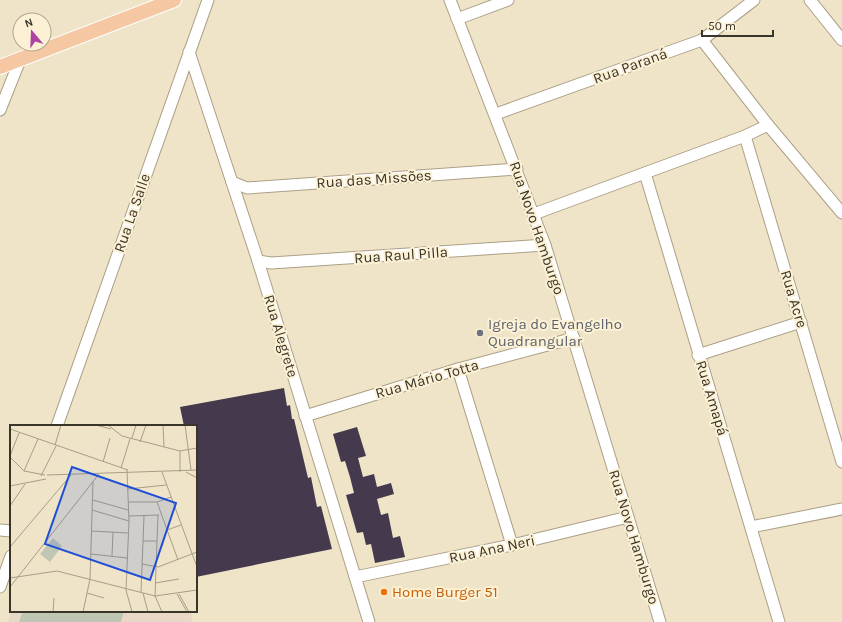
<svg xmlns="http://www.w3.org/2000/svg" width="842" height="622" font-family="Karla,sans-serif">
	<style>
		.education { fill: #e9d8c6 }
		.green { fill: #c0c6b4 }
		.building { fill: #45394e }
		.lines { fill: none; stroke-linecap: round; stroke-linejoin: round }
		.minor-casing { stroke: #aba086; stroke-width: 13 }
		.major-casing { stroke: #fff; stroke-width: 16 }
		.minor { stroke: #fff; stroke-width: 11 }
		.major { stroke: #f5c7a2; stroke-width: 14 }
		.worship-dot { fill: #6b7280; stroke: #fdf1d5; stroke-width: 1.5 }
		.food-dot { fill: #e8710a; stroke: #fdf1d5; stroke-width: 1.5 }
		.labels { text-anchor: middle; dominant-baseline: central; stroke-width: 4; stroke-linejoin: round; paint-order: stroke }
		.street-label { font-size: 15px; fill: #39352a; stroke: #fdf1d5 }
		.worship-label { font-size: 15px; fill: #5b616d; stroke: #fdf1d5; text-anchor: start }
		.food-label { font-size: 15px; fill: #c56008; stroke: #fdf1d5; text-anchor: start }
		.inset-road { fill: none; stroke: #a79e89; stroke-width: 1 }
		.view { fill: #1d4ed8; fill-opacity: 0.15; stroke: #1d4ed8; stroke-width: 2 }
		.inset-edge { fill: none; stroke: #39352a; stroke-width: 2 }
	</style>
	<rect width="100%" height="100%" fill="#f0e4c8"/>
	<path class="education" d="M12 611H191L192 622H8Z"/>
	<path class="green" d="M23 611H124L121 622H19Z"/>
	<g class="building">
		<path d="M284 388 287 406 290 405 292 419H294L308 478 311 477 317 507 321 506 332 549 196 577V426H184L180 407Z"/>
		<path d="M357 427 366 456 358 458 363 477 374 474 377 487 391 483 394 494 377 499 381 515 388 513 393 538 400 536 405 557 375 563 371 544 366 545 363 532 357 533 346 495 354 493 350 477 345 461 341 462 333 434Z"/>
	</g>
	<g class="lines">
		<defs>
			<g id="minor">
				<path d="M450 0 545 245 660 622"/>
				<path d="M810 0 842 40"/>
				<path d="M457 19 508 0"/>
				<path d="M702 40 768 125 842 213"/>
				<path d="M189 52 258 261 369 622"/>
				<path d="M0 110 20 60"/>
				<path d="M496 114 702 40 754 0"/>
				<path d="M745 136 842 462"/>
				<path d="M645 173 779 622"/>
				<path d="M232 182 247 188 517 169"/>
				<path d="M534 214 745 136 768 125"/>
				<path d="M258 261 271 263 545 245"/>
				<path d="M698 355 801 322"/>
				<path d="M458 369 512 545"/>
				<path d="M305 416 458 369 574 338"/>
				<path d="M57 426 208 0"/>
				<path d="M751 527 842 509"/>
				<path d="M0 530 11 531"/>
				<path d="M355 577 512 545 628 517"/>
				<path d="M0 587 11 556"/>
			</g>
			<path id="major" d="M0 67 174 0"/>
		</defs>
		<use href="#minor" class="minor-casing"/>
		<use href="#major" class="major-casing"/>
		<use href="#minor" class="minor"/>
		<use href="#major" class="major"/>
	</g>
	<circle class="worship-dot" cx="480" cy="333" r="4"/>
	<circle class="food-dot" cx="384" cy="592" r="4"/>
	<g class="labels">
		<g class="street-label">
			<text transform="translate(630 66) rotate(-20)">Rua Paraná</text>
			<text transform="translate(374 179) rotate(-4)">Rua das Missões</text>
			<text transform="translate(132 213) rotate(-71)">Rua La Salle</text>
			<text transform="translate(537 228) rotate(71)">Rua Novo Hamburgo</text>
			<text transform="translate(401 255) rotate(-4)">Rua Raul Pilla</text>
			<text transform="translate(794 299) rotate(73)">Rua Acre</text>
			<text transform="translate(281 336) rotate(73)">Rua Alegrete</text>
			<text transform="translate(427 379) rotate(-16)">Rua Mário Totta</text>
			<text transform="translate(712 398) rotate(73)">Rua Amapá</text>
			<text transform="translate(634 537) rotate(73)">Rua Novo Hamburgo</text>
			<text transform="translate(492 549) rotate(-12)">Rua Ana Neri</text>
		</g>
		<g class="worship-label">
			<text x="488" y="324">Igreja do Evangelho<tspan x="488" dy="17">Quadrangular</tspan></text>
		</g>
		<g class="food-label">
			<text x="392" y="592">Home Burger 51</text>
		</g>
	</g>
	<g transform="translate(10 425)">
		<rect width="187" height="187" fill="#f0e4c8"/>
		<path d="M43 113 52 121 40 137 30 129Z" fill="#c0c6b4"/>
		<path class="inset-road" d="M86 0 101 4M98 0 112 11 170 26V47M153 0 154 22M175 0 181 45M0 4 118 45M122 13 126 0M130 17 136 0M45 20 51 0M170 26 187 23M0 31 9 8M0 32 14 46 35 50M93 37 100 13M111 43 120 14M117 45 119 96 116 165 122 187M14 46 28 14M152 47 187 142M176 47 187 53M37 50 187 45M31 51 46 21M0 61 36 54M118 64 156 60M83 75 118 85M118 77H147L161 72M147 77 168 135M0 81 15 59M82 85 119 96M148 90 145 171 152 187M119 91 149 90M157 105 171 100M82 106 118 108M133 116H147M0 122 61 50M81 129 117 133M102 131 103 107M132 139 148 142 187 127M0 153 47 146 145 171 187 165M145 158 169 154M0 162 89 49M131 167 134 91M77 168 94 173M133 168 138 187M167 169 177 187M169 169 179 187M43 187 44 173M73 187 80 154 83 57"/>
		<path class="view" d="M62 42 166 78 140 155 35 119Z"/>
		<rect width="187" height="187" class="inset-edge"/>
	</g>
	<g transform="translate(32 32) rotate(341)"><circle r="19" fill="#fdf1d5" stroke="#afa691"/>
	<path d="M0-3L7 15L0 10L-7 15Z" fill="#af43a3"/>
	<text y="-6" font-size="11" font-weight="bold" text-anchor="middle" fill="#39352a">N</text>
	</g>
	<path d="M702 30v6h71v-6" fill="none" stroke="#39352a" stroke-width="2"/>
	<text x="708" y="30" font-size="12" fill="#39352a" stroke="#fdf1d5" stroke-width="3" paint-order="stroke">50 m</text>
</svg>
